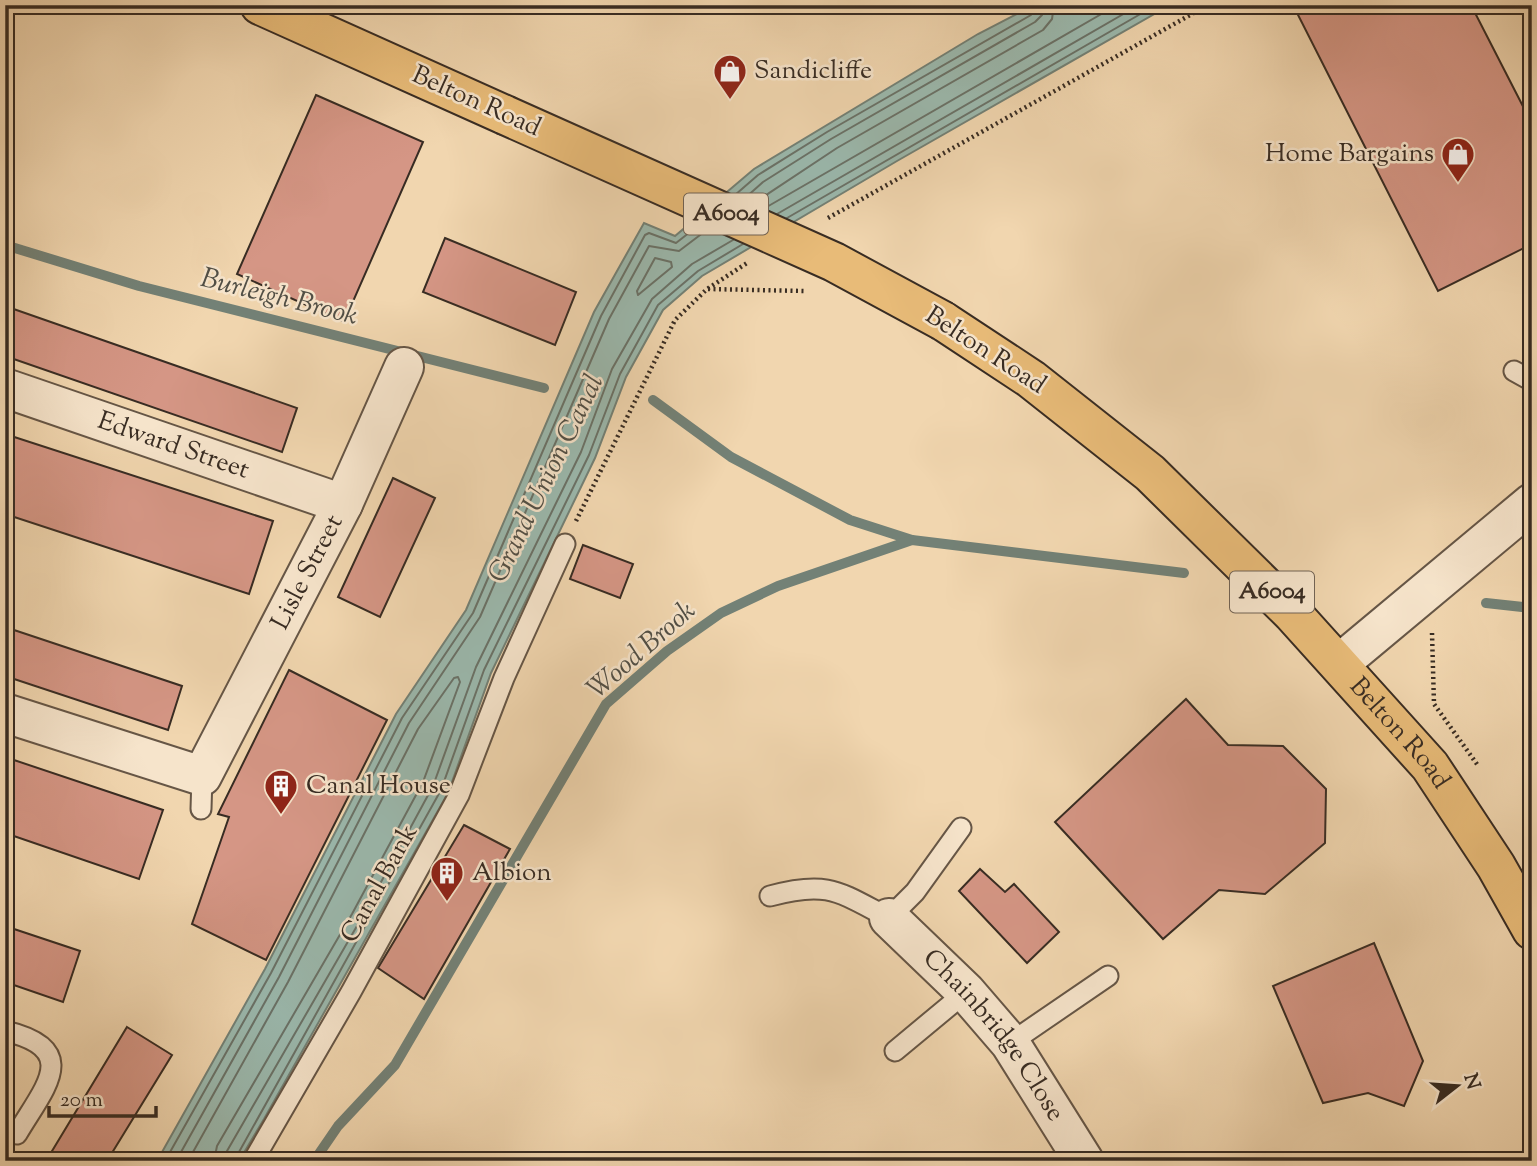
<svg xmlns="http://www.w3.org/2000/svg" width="1537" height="1166" font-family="'Sorts Mill Goudy',serif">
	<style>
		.water { fill: #9bb9ae; stroke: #738176; stroke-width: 2 }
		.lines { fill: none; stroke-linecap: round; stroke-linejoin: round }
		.shore { stroke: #6a7268; stroke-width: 2 }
		.stream { stroke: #738176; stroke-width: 10 }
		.building { fill: #d59685; stroke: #382c23; stroke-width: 2 }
		.service-casing { stroke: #665646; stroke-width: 23 }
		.minor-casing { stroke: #665646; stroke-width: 42 }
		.tertiary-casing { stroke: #665646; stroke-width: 42 }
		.primary-casing { stroke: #382c23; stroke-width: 42 }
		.path { stroke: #382c23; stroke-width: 4.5; stroke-dasharray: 2 3.5; stroke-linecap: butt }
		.service { stroke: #f6e4cb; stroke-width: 19 }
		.minor { stroke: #f6e4cb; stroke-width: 38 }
		.tertiary { stroke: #f6e4cb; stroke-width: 38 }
		.primary { stroke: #e8bb78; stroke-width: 38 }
		.primary-bridge-casing { stroke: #382c23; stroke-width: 42; stroke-linecap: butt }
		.primary-bridge { stroke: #e8bb78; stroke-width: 38 }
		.labels { text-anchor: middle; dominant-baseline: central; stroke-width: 5; stroke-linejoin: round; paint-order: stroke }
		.shield { fill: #f6e4cb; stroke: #716355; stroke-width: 2 }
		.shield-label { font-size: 24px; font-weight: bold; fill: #382c23 }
		.poi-label { font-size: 26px; fill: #382c23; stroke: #f6e4cb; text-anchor: start }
		.street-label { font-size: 26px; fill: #382c23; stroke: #f6e4cb }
		.water-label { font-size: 28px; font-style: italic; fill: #514f46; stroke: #f6e4cb }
	</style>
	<rect width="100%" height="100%" fill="#f1d6af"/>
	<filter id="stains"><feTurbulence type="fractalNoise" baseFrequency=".00286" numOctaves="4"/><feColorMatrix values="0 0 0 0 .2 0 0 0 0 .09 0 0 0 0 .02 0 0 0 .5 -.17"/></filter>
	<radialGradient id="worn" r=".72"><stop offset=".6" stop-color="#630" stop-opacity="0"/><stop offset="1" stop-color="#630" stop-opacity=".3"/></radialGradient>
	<path class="water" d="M1034 5H1170L897 161 702 276 663 310 626 377 595 458 491 673 448 793 264 1119 239 1161H157L265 969 396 714 466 610 594 312 644 223 675 236 754 169 978 34Z"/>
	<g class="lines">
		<g class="shore">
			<path d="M735 195 758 175 827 132 1031 15 1035 5"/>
			<path d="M744 199 763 182 831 139 1035 22 1042 15 1044 5"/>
			<path d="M754 203 837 148 1043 30 1052 19 1054 5"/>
			<path d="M765 208 1117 5"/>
			<path d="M777 214 1139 5"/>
			<path d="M787 218 1156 5"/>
			<path d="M655 258 671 262 672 267 638 295 637 291Z"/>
			<path d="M165 1161 271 973 402 718 473 613 601 316 645 235 649 233 676 243 699 225"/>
			<path d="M176 1161 279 977 409 723 480 617 609 319 649 246 679 251 708 229"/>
			<path d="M188 1161 288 982 418 729 454 678 458 677 460 682 423 782 352 914 217 1146 214 1161"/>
			<path d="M225 1161 227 1151 361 919 433 786 476 667 581 452 612 369 652 299 692 264 733 240"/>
			<path d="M234 1161 441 790 484 670 589 455 620 374 658 305 698 271 743 244"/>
		</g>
		<g class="stream">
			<path d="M5 245 139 286 544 388"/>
			<path d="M653 400 731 457 850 520 912 540"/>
			<path d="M1486 603 1532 608"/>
			<path d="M314 1161 338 1126 395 1065 606 704 667 651 721 613 778 586 912 540 1184 573"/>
		</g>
	</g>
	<g class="building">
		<path d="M1293 5H1471L1532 124V244L1438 291Z"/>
		<path d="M316 95 423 142 344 322 237 274Z"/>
		<path d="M445 238 576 292 555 345 423 292Z"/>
		<path d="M5 306 297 408 282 452 5 356Z"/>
		<path d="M5 434 273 521 249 594 5 514Z"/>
		<path d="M393 478 435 498 380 617 338 597Z"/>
		<path d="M583 545 633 564 620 598 570 579Z"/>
		<path d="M5 627 182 686 168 730 5 676Z"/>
		<path d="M289 670 387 720 266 960 192 924 229 817 218 814Z"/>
		<path d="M1186 699 1228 745 1283 746 1326 789 1325 843 1265 894 1219 890 1163 939 1055 822Z"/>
		<path d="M5 757 163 810 139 879 5 833Z"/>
		<path d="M464 825 510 849 424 999 378 968Z"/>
		<path d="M980 869 1005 892 1014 884 1059 932 1027 963 959 891Z"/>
		<path d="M5 926 80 951 63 1002 5 982Z"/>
		<path d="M1374 943 1423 1061 1404 1106 1368 1093 1323 1103 1273 986Z"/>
		<path d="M127 1027 172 1055 107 1161H46Z"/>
	</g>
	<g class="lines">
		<defs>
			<g id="service">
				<path d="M1514 371 1532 381"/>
				<path d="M201 809 202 776"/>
				<path d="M770 896C828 880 839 892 889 918L915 892 961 828"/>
				<path d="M5 1031C83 1049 44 1088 17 1134"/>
				<path d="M1010 1043 1108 976"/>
				<path d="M895 1051 966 992"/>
				<path d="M253 1161 351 992 459 795 504 678 565 544"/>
			</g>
			<g id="minor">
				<path id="s1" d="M5 388 343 504"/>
				<path id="s2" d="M5 713 202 776 343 504 404 367"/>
				<path id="s3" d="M889 918 966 992 1010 1043 1084 1161"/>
			</g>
			<path id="tertiary" d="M1339 664 1532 503"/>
			<g id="primary">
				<path d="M260 5 505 115"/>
				<path id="s4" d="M943 321 1031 379 1150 473 1292 613 1430 766 1496 866 1532 930"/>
			</g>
		</defs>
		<use href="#service" class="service-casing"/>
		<use href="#minor" class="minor-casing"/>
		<use href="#tertiary" class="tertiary-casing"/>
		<use href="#primary" class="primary-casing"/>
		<g class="path">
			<path d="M828 218 1208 5"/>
			<path d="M708 289 804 291"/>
			<path d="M576 521 675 320 707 289 747 263"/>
			<path d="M1432 633 1434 704 1479 767"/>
		</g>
		<use href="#service" class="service"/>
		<use href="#minor" class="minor"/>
		<use href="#tertiary" class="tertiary"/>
		<use href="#primary" class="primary"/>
		<defs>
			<path id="primary-bridge" d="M505 115 834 262 943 321"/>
		</defs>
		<use href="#primary-bridge" class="primary-bridge-casing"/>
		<use href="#primary-bridge" class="primary-bridge"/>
	</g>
	<defs>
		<symbol id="shop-pin" viewBox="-11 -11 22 30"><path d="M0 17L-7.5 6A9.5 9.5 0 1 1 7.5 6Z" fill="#8f2418" stroke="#f6e4cb"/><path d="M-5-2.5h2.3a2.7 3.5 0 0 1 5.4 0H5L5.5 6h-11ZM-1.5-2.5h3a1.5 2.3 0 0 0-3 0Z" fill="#fff"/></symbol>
		<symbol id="building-pin" viewBox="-11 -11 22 30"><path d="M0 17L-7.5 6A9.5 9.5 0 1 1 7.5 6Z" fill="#8f2418" stroke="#f6e4cb"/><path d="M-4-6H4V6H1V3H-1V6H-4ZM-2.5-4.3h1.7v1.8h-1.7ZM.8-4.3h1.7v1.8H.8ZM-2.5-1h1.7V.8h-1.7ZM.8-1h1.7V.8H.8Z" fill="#fff"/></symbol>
	</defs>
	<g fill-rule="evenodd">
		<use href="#shop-pin" x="711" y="52" width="38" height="52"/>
		<use href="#shop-pin" x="1439" y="135" width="38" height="52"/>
		<use href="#building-pin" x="262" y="767" width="38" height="52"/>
		<use href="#building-pin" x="428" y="854" width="38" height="52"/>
	</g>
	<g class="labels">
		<g class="shield">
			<rect x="684" y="193.5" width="84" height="41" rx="5"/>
			<rect x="1230" y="571.5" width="84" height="41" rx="5"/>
		</g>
		<g class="shield-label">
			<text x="726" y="214">A6004</text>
			<text x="1272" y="592">A6004</text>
		</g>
		<g class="poi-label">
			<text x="754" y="71">Sandicliffe</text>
			<text x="1434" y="154" text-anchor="end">Home Bargains</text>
			<text x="306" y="786">Canal House</text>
			<text x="472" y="873">Albion</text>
		</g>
		<g class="street-label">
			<text transform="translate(476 102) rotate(24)">Belton Road</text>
			<text transform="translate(985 351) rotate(33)">Belton Road</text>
			<text stroke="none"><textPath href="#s1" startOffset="178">Edward Street</textPath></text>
			<text stroke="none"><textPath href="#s2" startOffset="436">Lisle Street</textPath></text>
			<text stroke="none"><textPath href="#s4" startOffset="618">Belton Road</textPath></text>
			<text transform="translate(380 884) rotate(-61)">Canal Bank</text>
			<text stroke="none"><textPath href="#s3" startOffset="158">Chainbridge Close</textPath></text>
		</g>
		<g class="water-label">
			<text transform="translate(279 298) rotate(14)">Burleigh Brook</text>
			<text transform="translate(547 479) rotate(-64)">Grand Union Canal</text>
			<text transform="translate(642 651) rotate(-41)">Wood Brook</text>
		</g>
	</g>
	<rect width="1537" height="1166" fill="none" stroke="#f1d6af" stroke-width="28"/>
	<rect x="7" y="7" width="1523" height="1152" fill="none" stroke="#382c23" stroke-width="3.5"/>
	<rect x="14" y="14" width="1509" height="1138" fill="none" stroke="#382c23" stroke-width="2"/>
	<g transform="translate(1457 1086) rotate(73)" stroke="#f6e4cb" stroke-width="5" paint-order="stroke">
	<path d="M0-5L12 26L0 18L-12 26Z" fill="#382c23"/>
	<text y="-10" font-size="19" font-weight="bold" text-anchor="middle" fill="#382c23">N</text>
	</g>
	<path d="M49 1106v10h107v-10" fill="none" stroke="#382c23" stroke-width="3.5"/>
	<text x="60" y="1106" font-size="21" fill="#382c23" stroke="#f6e4cb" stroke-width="5" paint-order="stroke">20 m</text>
	<rect width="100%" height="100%" filter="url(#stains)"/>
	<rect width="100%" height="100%" fill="url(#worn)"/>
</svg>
